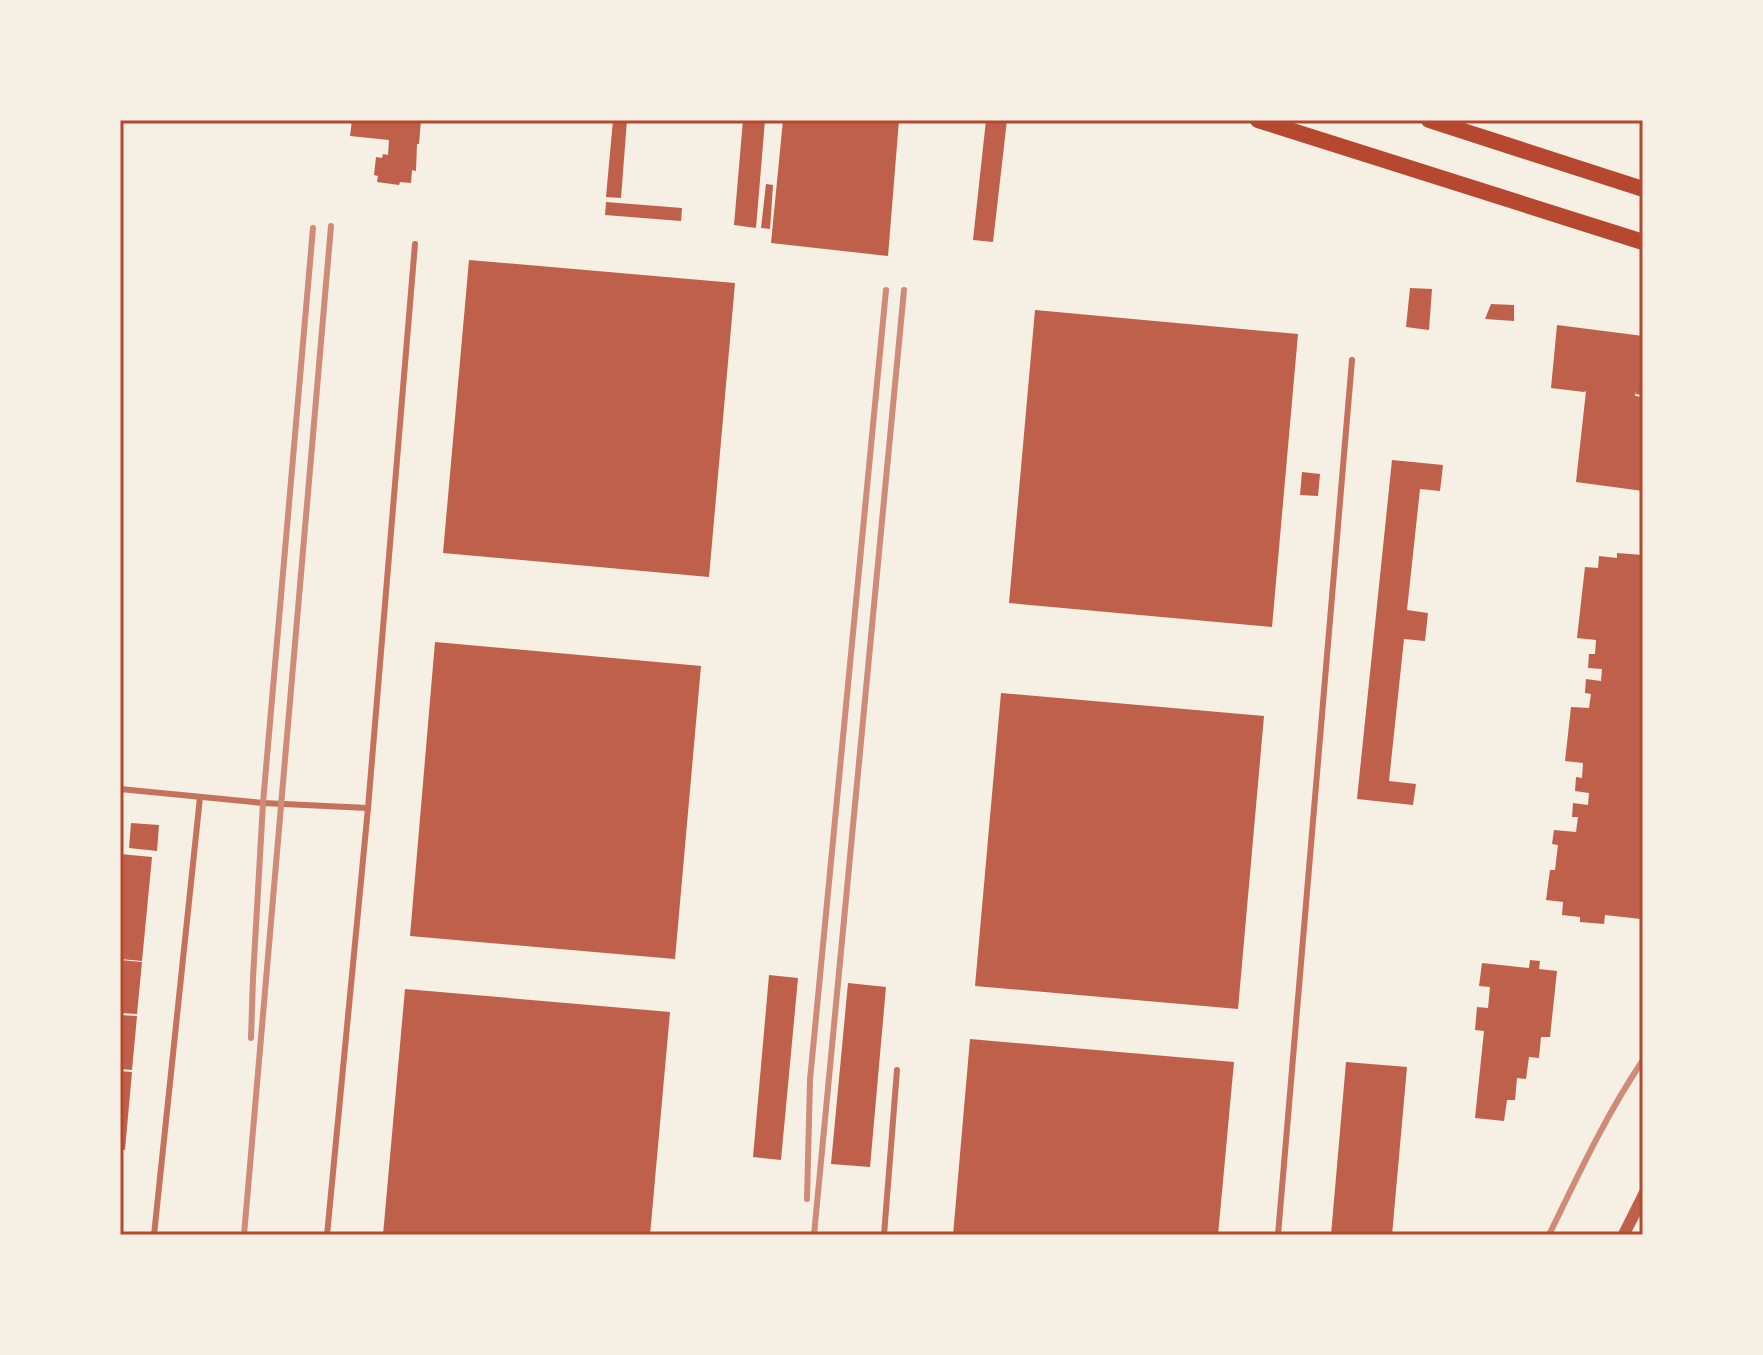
<svg xmlns="http://www.w3.org/2000/svg" width="1763" height="1355" font-family="Mulish,sans-serif">
	<style>
		.building { fill: #bf614a }
		.lines { fill: none; stroke-linecap: round; stroke-linejoin: round }
		.service { stroke: #c5725c; stroke-width: 6 }
		.secondary { stroke: #b5482f; stroke-width: 16 }
		.rail { stroke: #cf8b77; stroke-width: 6 }
		.neatline { fill: none; stroke: #b5482f; stroke-width: 3 }
	</style>
	<rect width="100%" height="100%" fill="#f6efe4"/>
	<g class="building">
		<path d="M352 120H421L419 144H417L416 171 412 170 411 183 400 182 399 185 377 182 378 176 374 175 376 157 382 158 383 154 388 155 389 140 350 136Z"/>
		<path d="M613 120H627L621 198 606 197Z"/>
		<path d="M743 120H765L756 228 734 225Z"/>
		<path d="M783 120H899L888 256 771 243Z"/>
		<path d="M986 120H1007L993 242 973 240Z"/>
		<path d="M766 184 773 185 770 229 761 228Z"/>
		<path d="M606 202 682 208 681 221 605 215Z"/>
		<path d="M469 260 735 283 709 577 443 553Z"/>
		<path d="M1410 288 1432 289 1429 330 1406 327Z"/>
		<path d="M1491 304 1514 305V321L1485 319Z"/>
		<path d="M1035 310 1298 334 1272 627 1009 603Z"/>
		<path d="M1557 325 1643 336V395L1636 394V391L1635 396 1643 397V491L1576 482 1586 391 1584 392 1551 388Z"/>
		<path d="M1392 460 1443 465 1440 491 1420 489 1407 610 1428 613 1425 641 1404 639 1389 781 1416 784 1413 805 1357 799Z"/>
		<path d="M1302 472 1320 474 1318 496 1300 495Z"/>
		<path d="M1617 553 1643 555V572L1641 573H1643V898L1641 919 1605 915 1604 924 1580 922V917L1562 915 1563 902 1546 900 1550 870H1555L1558 845 1552 844 1554 830 1576 832 1578 817H1572L1573 803 1588 805 1589 793 1575 791 1576 777 1582 778 1583 763 1565 761 1571 707 1589 708 1591 694 1585 693 1586 679 1601 681 1602 669 1588 668 1589 654H1595L1596 640 1577 638 1585 567 1598 568 1599 556 1617 558Z"/>
		<path d="M435 642 701 666 675 959 410 936Z"/>
		<path d="M1001 693 1264 716 1238 1009 975 986Z"/>
		<path d="M131 823 159 825 157 851 129 848Z"/>
		<path d="M120 854 152 857 142 961 120 959Z"/>
		<path d="M120 960 142 962 137 1014 120 1013Z"/>
		<path d="M1530 960 1540 961 1539 969 1557 971 1550 1037H1541L1539 1058 1529 1057 1526 1079 1517 1078 1515 1100H1507L1504 1121 1475 1118 1484 1031 1475 1030 1477 1007 1488 1008 1490 987 1479 986 1482 963 1529 968Z"/>
		<path d="M769 975 798 978 781 1160 753 1157Z"/>
		<path d="M848 983 886 987 870 1167 831 1164Z"/>
		<path d="M405 989 670 1012 650 1235H383Z"/>
		<path d="M120 1015 137 1016 132 1070 120 1069Z"/>
		<path d="M970 1039 1234 1062 1218 1235H953Z"/>
		<path d="M1346 1062 1407 1067 1392 1235H1331Z"/>
		<path d="M120 1071 132 1072 125 1150 120 1149Z"/>
		<path d="M1643 1183V1210L1630 1235H1617Z"/>
	</g>
	<g class="lines">
		<g class="service">
			<path d="M120 789 263 803 368 808"/>
			<path d="M154 1235 200 797"/>
			<path d="M327 1235 368 808 415 244"/>
			<path d="M884 1235 897 1070"/>
			<path d="M1278 1235 1352 360"/>
		</g>
		<g class="secondary">
			<path d="M1258 120 1643 242"/>
			<path d="M1429 120 1643 189"/>
		</g>
		<g class="rail">
			<path d="M251 1038 253 978 263 803 313 228"/>
			<path d="M807 1199 810 1080 886 290"/>
			<path d="M244 1235 331 226"/>
			<path d="M814 1235 904 290"/>
			<path d="M1549 1235C1578 1175 1606 1115 1643 1060"/>
		</g>
	</g>
	<rect width="1763" height="1355" fill="none" stroke="#f6efe4" stroke-width="244"/>
	<rect x="122" y="122" width="1519" height="1111" class="neatline"/>
</svg>
